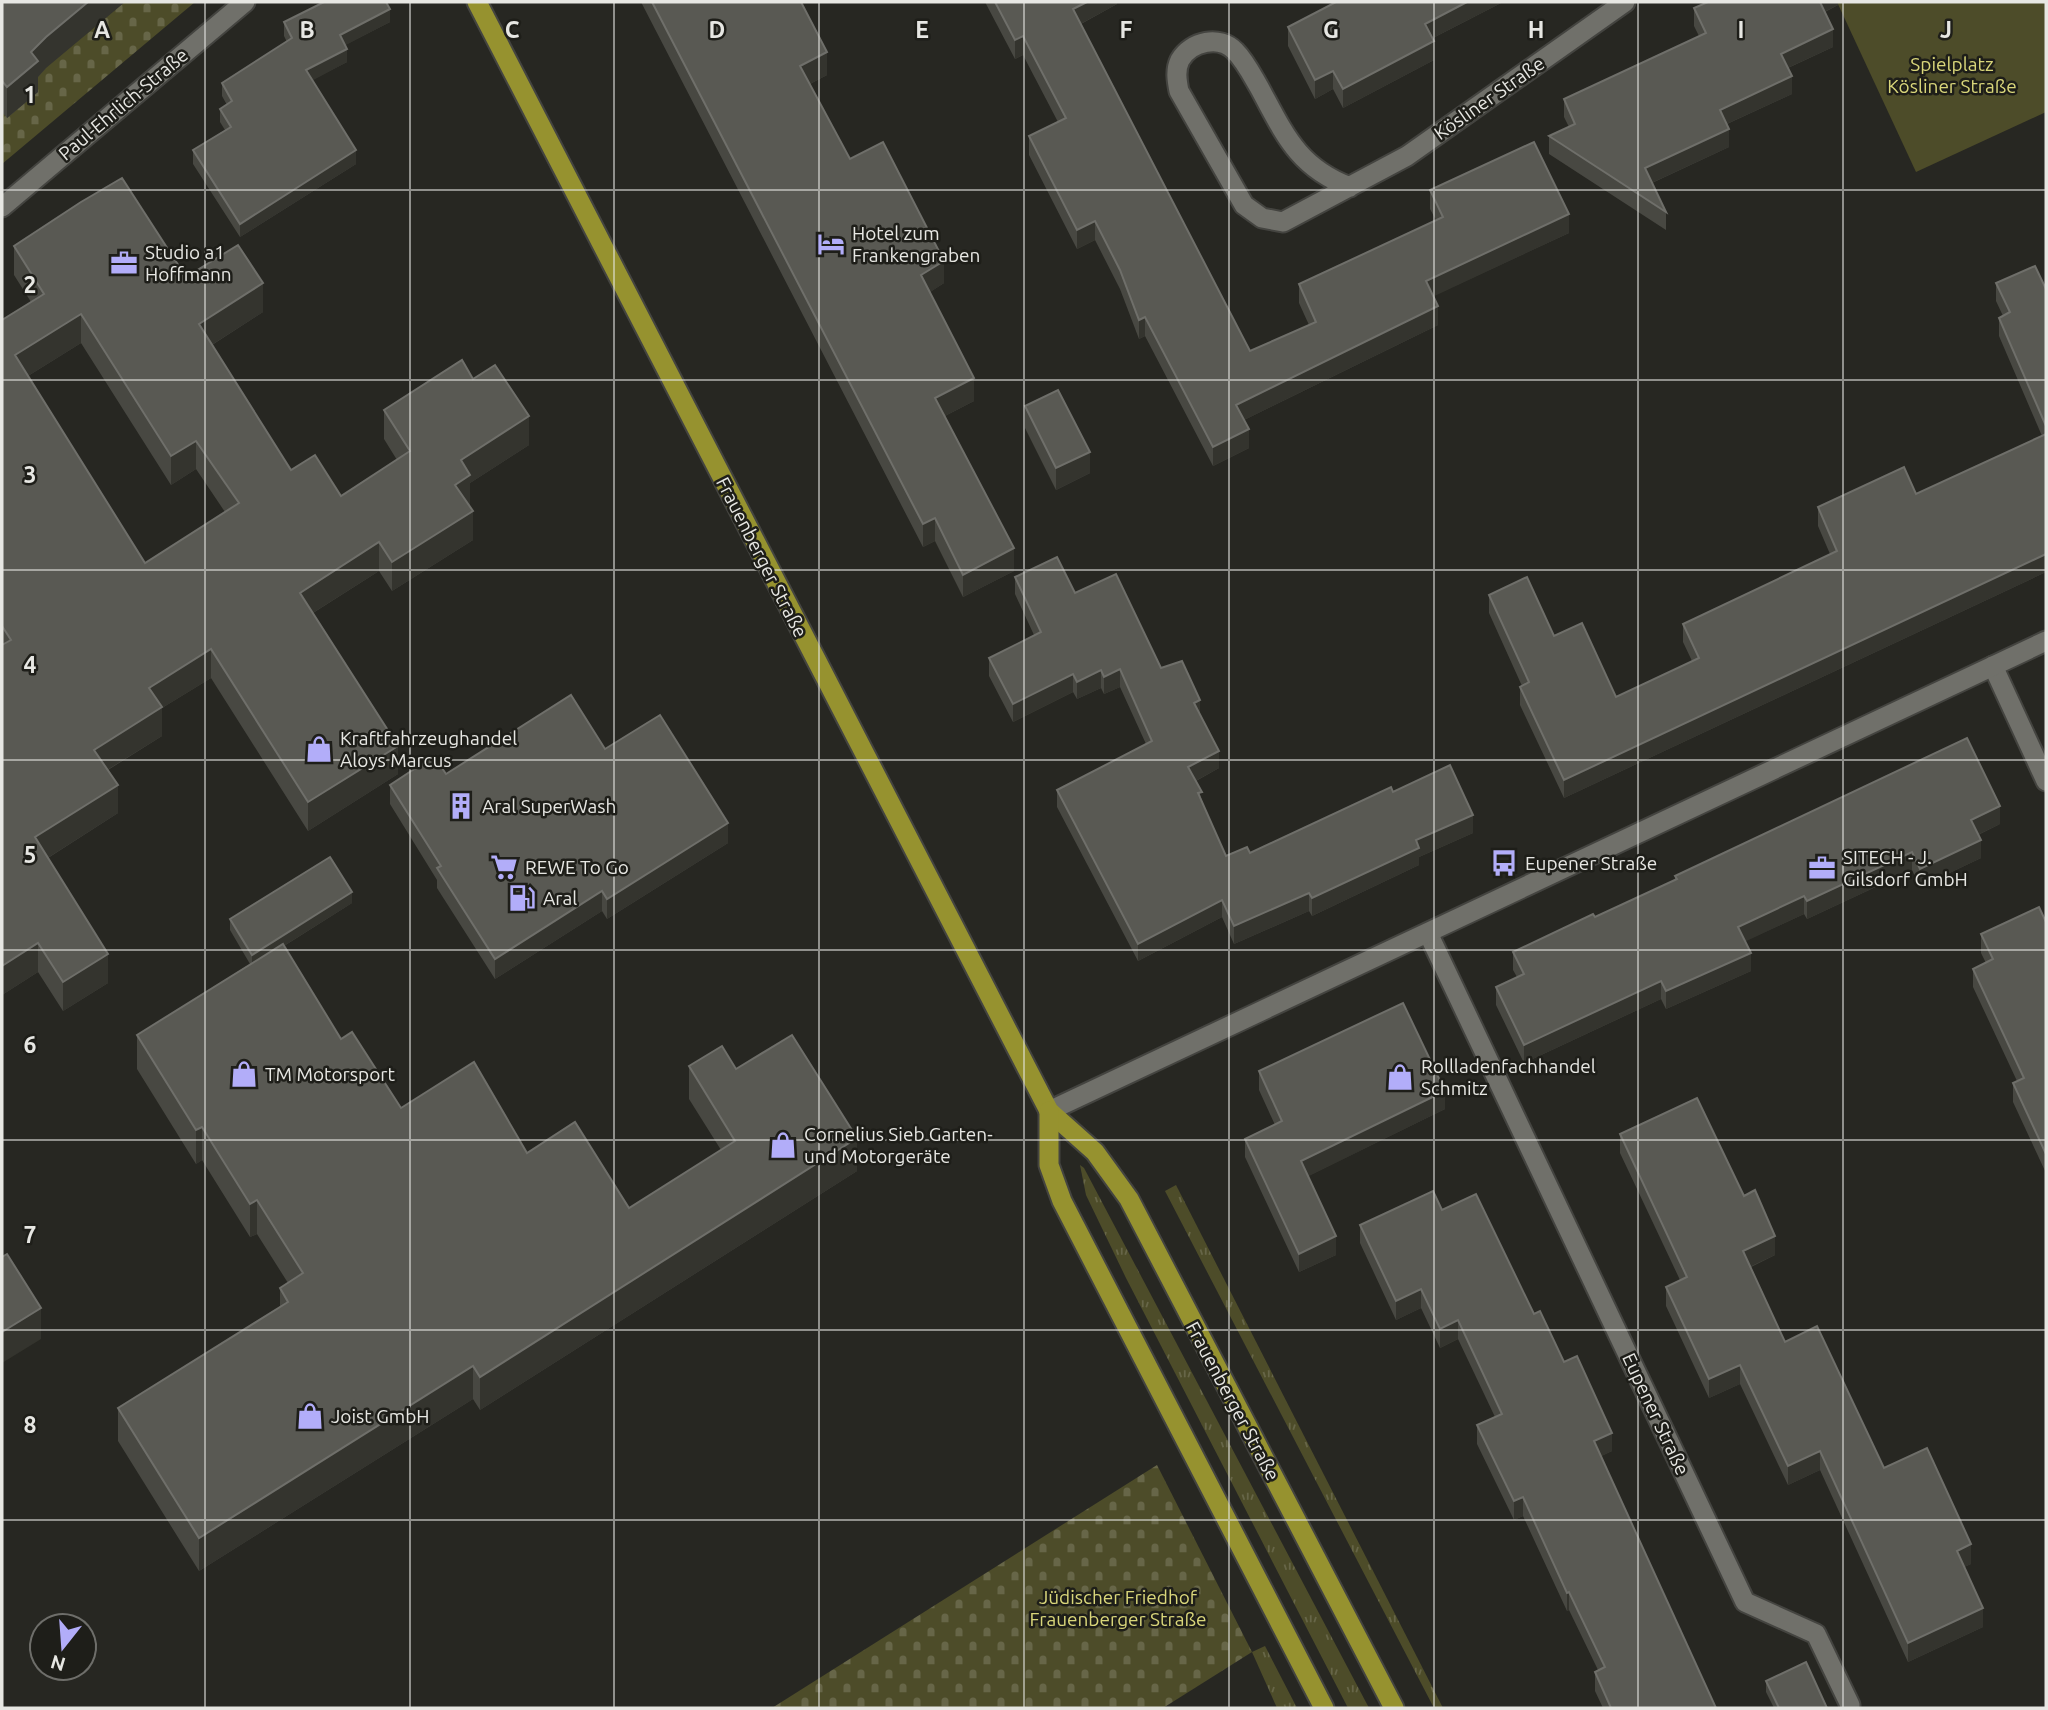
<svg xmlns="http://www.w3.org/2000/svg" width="2048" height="1710" font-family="Ubuntu,sans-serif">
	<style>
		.grass { fill: url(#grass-tufts) }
		.cemetery { fill: url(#cemetery-stones) }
		.park { fill: #4d4c29 }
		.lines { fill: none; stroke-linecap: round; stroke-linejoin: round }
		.minor-casing { stroke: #444440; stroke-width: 23 }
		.primary-casing { stroke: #444440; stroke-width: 23 }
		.minor { stroke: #70706a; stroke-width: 19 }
		.primary { stroke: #96922f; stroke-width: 19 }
		.wall { fill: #484842; fill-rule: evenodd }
		.shaded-wall { fill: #34342e }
		.building { fill: #595953; stroke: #6f6f6a; stroke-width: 2; fill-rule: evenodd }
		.grid { fill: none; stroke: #e7e7e3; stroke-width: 2; stroke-opacity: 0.55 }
		.labels { text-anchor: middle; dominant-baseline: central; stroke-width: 5; stroke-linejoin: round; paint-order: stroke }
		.park-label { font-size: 19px; fill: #d9d67a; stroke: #1e1e19 }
		.street-label { font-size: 19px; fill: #e7e7e3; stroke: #1e1e19 }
		.poi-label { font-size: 19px; fill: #e7e7e3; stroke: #1e1e19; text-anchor: start }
		.grid-label { font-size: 23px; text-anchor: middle; font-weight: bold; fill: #e7e7e3; stroke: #1e1e19; stroke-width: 5; stroke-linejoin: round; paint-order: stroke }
	</style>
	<defs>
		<pattern id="grass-tufts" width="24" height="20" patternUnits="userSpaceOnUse" patternTransform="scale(1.75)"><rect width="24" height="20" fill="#4d4c29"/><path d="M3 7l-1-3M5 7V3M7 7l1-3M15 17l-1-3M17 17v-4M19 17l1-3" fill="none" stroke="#676648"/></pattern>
		<pattern id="cemetery-stones" width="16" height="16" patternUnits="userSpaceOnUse" patternTransform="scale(1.75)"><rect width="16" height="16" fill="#4d4c29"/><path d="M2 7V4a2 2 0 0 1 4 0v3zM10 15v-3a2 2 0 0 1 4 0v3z" fill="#676648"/></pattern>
	</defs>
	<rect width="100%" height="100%" fill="#272722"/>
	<g class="grass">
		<path d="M1080 1165 1084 1168 1369 1708H1348L1126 1278 1086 1195Z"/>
		<path d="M1176 1185 1443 1708H1434L1165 1191Z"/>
		<path d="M1265 1646 1297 1708H1277L1252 1652Z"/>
	</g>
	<g class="cemetery">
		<path d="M2 2H195L2 164Z"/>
		<path d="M1157 1465 1252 1652 1163 1708H772Z"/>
	</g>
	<path class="park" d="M1837 2H2046V112L1916 172Z"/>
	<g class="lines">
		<defs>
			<g id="minor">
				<path d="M1350 187C1297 167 1284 133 1259 87 1252 75 1245 61 1235 51 1220 35 1191 41 1180 60 1175 70 1177 81 1179 91L1244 205 1262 218 1283 222 1407 156 1625 2"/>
				<path d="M2 207 245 2"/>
				<path d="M1993 666 2046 781"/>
				<path d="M1428 933 1745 1602 1816 1634 1850 1705"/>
				<path d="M1049 1111 2046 641"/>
			</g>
			<g id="primary">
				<path d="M477 2 1049 1111 1095 1152 1129 1199 1394 1708"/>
				<path d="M1049 1111V1165L1062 1201 1324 1708"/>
			</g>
		</defs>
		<use href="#minor" class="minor-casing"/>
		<use href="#primary" class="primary-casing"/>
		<use href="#minor" class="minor"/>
		<use href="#primary" class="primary"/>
	</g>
	<g class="wall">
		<path d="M2 2 46 68 38 77V92L7 118 2 112Z"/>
		<path d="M641 2H801L827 75 810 84 850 159 944 283 930 292 974 401 945 416 1014 571 963 597 935 541 923 547Z"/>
		<path d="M985 2H1117V4L1081 24 1250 351 1309 325 1299 303V284L1436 220 1430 209V190L1569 233 1433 296 1438 325 1244 420 1249 448 1213 466 1145 336 1139 339 1120 289 1095 240 1077 249 1029 155V136L1058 122 1023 55 1015 59Z"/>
		<path d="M1336 2H1503L1433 38 1434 60 1343 108 1333 89 1315 99 1288 46V27Z"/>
		<path d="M1838 2V5L1825 12 1833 47 1788 68 1792 94 1727 124 1729 147 1652 183 1666 212V230L1549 154V136L1569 127 1564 117V99L1699 36 1694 26V8Z"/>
		<path d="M284 22H390L345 45 347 62 312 80 356 164 240 237 193 164V150L225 130 220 122V109L227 105 222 96V83L287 42 284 36Z"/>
		<path d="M14 246 186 277 263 312 212 345 291 470 341 496 397 460 384 439V410L473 379 529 445 470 483V504L468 505 473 540 392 591 379 571 313 613 398 774 308 831 211 678 162 708V736L108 770 118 813 48 858 108 983 63 1011 38 972 2 995V320L31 302 14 275ZM81 343 171 485 196 469 225 512 145 563 28 376Z"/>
		<path d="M1996 283 2046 289V572L1564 798 1520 705V687L1522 686 1489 613V595L1554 636 1616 697 1692 661 1683 642V624L1830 554 1818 526V507L1916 494 2042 436 1999 336V318L2003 316 1996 301Z"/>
		<path d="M1025 406 1090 473 1056 490 1025 428Z"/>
		<path d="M1015 577 1075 593 1161 668 1200 715 1219 768 1196 781 1202 801 1226 856 1250 853 1393 792 1473 833 1419 857V865L1312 916 1309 911 1234 944 1222 917 1138 961 1057 807V790L1146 744 1120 687 1104 694 1101 688 1077 699 1073 692 1013 722 989 676V658L1034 635 1015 594Z"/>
		<path d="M605 749 728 843 607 919 602 911 495 979 437 888V880L390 804V785L446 774Z"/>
		<path d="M2000 824 1978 835 1981 858 1920 887 1912 870 1807 919 1804 914 1745 941 1751 971 1666 1009 1661 999 1524 1063 1496 1005V987L1517 977 1513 970V952L1595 917 1675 880V876Z"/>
		<path d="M352 903 284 946 341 1039 401 1108 527 1153 629 1208 721 1150 689 1099V1066L736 1069 857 1171 480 1410 473 1399 199 1571 118 1441V1408L280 1307V1288L288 1283 257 1234 250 1237 202 1160 196 1164 137 1069V1035L250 964 230 930V919Z"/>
		<path d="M2046 922V1173L2013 1102V1083L2017 1081 1973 987V969L1986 963 1981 953V934Z"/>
		<path d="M1259 1071 1445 1109 1308 1176 1336 1255 1299 1272 1245 1157V1139L1275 1125 1259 1090Z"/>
		<path d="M1620 1134 1744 1196 1775 1255 1751 1267 1785 1342 1884 1468 1971 1564 1964 1567 1983 1627 1908 1662 1820 1470 1788 1485 1740 1384 1709 1398 1666 1306V1287L1680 1280 1620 1153Z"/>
		<path d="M1442 1210 1534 1314 1564 1362 1612 1451 1601 1456 1716 1708H1603L1595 1691V1672L1598 1670 1569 1610 1567 1611 1523 1516 1514 1520 1477 1444V1425L1495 1417 1458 1339 1440 1348 1421 1308 1396 1320 1360 1243V1225Z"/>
		<path d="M1766 1681 1827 1708H1774L1766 1692Z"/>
	</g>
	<g class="shaded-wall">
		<path d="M88 2H125L46 68 38 77V92L7 118V87L31 52 46 37Z"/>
		<path d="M1087 2H1117V4L1073 28V9Z"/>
		<path d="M1467 2H1503L1425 42V24Z"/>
		<path d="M1818 2H1838V5L1818 15Z"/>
		<path d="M390 9V22L340 48V35Z"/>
		<path d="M1833 29V47L1781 71V54Z"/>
		<path d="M1023 36V55L1015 59V40Z"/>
		<path d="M1434 41V60L1343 108V89Z"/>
		<path d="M347 49V62L306 84V70Z"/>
		<path d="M827 52V75L800 89V66Z"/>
		<path d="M1333 71V89L1315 99V80Z"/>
		<path d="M1792 76V94L1720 127V110Z"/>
		<path d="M1729 129V147L1645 186V168Z"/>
		<path d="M356 150V164L240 237V224Z"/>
		<path d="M1569 214V233L1426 300V281Z"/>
		<path d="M1095 221V240L1077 249V230Z"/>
		<path d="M944 261V283L921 298V275Z"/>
		<path d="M263 283V312L199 353V324Z"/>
		<path d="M1438 306V325L1236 424V405Z"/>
		<path d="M81 314V343L15 384V355Z"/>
		<path d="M1145 317V336L1139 339V320Z"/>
		<path d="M974 378V401L935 421V398Z"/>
		<path d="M529 416V445L470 483V504L455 513V485L461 460Z"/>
		<path d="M1249 429V448L1213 466V447Z"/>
		<path d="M196 441V469L171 485V456Z"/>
		<path d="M1090 452V473L1056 490V468Z"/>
		<path d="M473 511V540L392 591V562Z"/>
		<path d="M935 518V541L923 547V524Z"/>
		<path d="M379 542V571L300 621V593Z"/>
		<path d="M1014 548V571L963 597V575Z"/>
		<path d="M2046 554V572L1564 798V780Z"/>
		<path d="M211 649V678L162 708V736L94 778V750L149 688Z"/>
		<path d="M1120 669V687L1104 694V677Z"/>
		<path d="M1101 670V688L1077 699V682Z"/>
		<path d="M1073 674V692L1013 722V704Z"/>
		<path d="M1200 700V718L1194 703Z"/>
		<path d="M398 746V774L308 831V802Z"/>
		<path d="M1219 751V768L1188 785V767Z"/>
		<path d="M118 785V813L35 866V837Z"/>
		<path d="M2000 806V824L1971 838V820Z"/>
		<path d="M1473 815V833L1419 857V865L1312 916V898L1416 840Z"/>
		<path d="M728 823V843L607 919V899Z"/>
		<path d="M1981 840V858L1920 887V869Z"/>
		<path d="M1912 852V870L1807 919V901Z"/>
		<path d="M602 891V911L495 979V959Z"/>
		<path d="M352 892V903L252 966V955Z"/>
		<path d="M1309 893V911L1234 944V926Z"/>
		<path d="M1804 896V914L1738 945V927Z"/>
		<path d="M1222 900V917L1138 961V944Z"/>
		<path d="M38 943V972L2 995V966Z"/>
		<path d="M1751 953V971L1666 1009V991Z"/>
		<path d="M108 954V983L63 1011V982Z"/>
		<path d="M1661 981V999L1524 1063V1045Z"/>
		<path d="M1445 1091V1109L1301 1180V1161Z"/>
		<path d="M202 1127V1160L196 1164V1130Z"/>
		<path d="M857 1138V1171L480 1410V1377Z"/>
		<path d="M257 1200V1234L250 1237V1204Z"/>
		<path d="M1336 1236V1255L1299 1272V1254Z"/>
		<path d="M1775 1236V1255L1743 1270V1251Z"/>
		<path d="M1421 1289V1308L1396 1320V1301Z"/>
		<path d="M41 1308V1339L2 1363V1332Z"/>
		<path d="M1458 1320V1339L1440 1348V1329Z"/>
		<path d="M1740 1365V1384L1709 1398V1379Z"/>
		<path d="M473 1366V1399L199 1571V1538Z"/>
		<path d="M1612 1433V1451L1594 1460V1441Z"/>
		<path d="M1820 1451V1470L1788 1485V1466Z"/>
		<path d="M1523 1497V1516L1514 1520V1501Z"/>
		<path d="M1971 1544V1564L1957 1570V1551Z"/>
		<path d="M1569 1592V1610L1567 1611V1593Z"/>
		<path d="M1983 1608V1627L1908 1662V1643Z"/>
	</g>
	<g class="building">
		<path d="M2 2H88L46 37 31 52 38 61 7 87 2 81Z"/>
		<path d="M324 2H386L390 9 340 35 347 49 306 70 356 150 240 224 193 150 231 127 220 109 232 101 222 83 292 38 284 22Z"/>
		<path d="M652 2H801L827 52 800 66 850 159 883 142 944 261 921 275 974 378 935 398 1014 548 963 575 935 518 923 524Z"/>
		<path d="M995 2H1087L1073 9 1250 351 1316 322 1299 284 1443 217 1430 190 1534 142 1569 214 1426 281 1438 306 1236 405 1249 429 1213 447 1145 317 1139 320 1120 270 1095 221 1077 230 1029 136 1066 118 1023 36 1015 40Z"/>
		<path d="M1336 2H1467L1425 24 1434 41 1343 89 1333 71 1315 80 1288 27Z"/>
		<path d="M1708 2H1820L1833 29 1781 54 1792 76 1720 110 1729 129 1645 168 1666 212 1549 136 1575 124 1564 99 1706 33 1694 8Z"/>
		<path d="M122 178 186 277 238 245 263 283 199 324 291 470 315 455 341 496 410 451 384 410 462 360 473 379 495 365 529 416 461 460 470 475 455 485 473 511 392 562 379 542 300 593 398 746 308 802 211 649 149 688 162 707 94 750 118 785 35 837 108 954 63 982 38 943 2 966V645L11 640 2 626V320L44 294 14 246 81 202ZM81 314 171 456 196 441 239 503 145 563 15 355Z"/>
		<path d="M2035 266 2046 289V426L1999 318 2010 312 1996 283Z"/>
		<path d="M1058 390 1090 452 1056 468 1025 406Z"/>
		<path d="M2046 434V554L1564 780 1520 687 1529 682 1489 595 1527 577 1554 636 1582 623 1616 697 1699 658 1683 624 1837 551 1818 507 1904 467 1916 494Z"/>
		<path d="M1057 557 1075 593 1116 574 1161 668 1182 661 1200 700 1194 703 1219 751 1188 767 1202 792 1198 793 1226 856 1247 847 1250 853 1391 787 1393 792 1450 765 1473 815 1416 840 1419 848 1312 898 1309 893 1234 926 1222 900 1138 944 1057 790 1152 741 1120 669 1104 677 1101 670 1077 682 1073 674 1013 704 989 658 1041 632 1015 577Z"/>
		<path d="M571 695 605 749 660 715 728 823 607 899 602 891 495 959 437 868 441 866 390 785 434 756 446 774Z"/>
		<path d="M1967 738 2000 806 1971 820 1981 840 1920 869 1912 852 1807 901 1804 896 1738 927 1751 953 1666 991 1661 981 1524 1045 1496 987 1524 974 1513 952 1593 914 1595 917 1677 879 1675 876Z"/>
		<path d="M330 857 352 892 252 955 230 919Z"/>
		<path d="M2039 907 2046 922V1154L2013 1083 2024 1078 1973 969 1993 959 1981 934Z"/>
		<path d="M283 944 341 1039 352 1032 401 1108 474 1062 527 1153 575 1122 629 1208 735 1141 689 1066 722 1046 736 1069 792 1035 857 1138 480 1377 473 1366 199 1538 118 1408 288 1302 280 1288 303 1273 257 1200 250 1204 202 1127 196 1130 137 1035Z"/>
		<path d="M1403 1003 1445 1091 1301 1161 1336 1236 1299 1254 1245 1139 1282 1121 1259 1071Z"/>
		<path d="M1697 1098 1744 1196 1755 1190 1775 1236 1743 1251 1785 1342 1817 1326 1884 1468 1927 1448 1971 1544 1957 1551 1983 1608 1908 1643 1820 1451 1788 1466 1740 1365 1709 1379 1666 1287 1687 1277 1620 1134Z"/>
		<path d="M1433 1191 1442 1210 1476 1194 1534 1314 1540 1311 1564 1362 1577 1356 1612 1433 1594 1441 1716 1708H1611L1595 1672 1605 1667 1569 1592 1567 1593 1523 1497 1514 1501 1477 1425 1502 1414 1458 1320 1440 1329 1421 1289 1396 1301 1360 1225Z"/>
		<path d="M7 1254 41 1308 2 1332V1257Z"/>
		<path d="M1806 1662 1827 1708H1779L1766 1681Z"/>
	</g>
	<path class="grid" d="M205 2V1708M410 2V1708M614 2V1708M819 2V1708M1024 2V1708M1229 2V1708M1434 2V1708M1638 2V1708M1843 2V1708M2 190H2046M2 380H2046M2 570H2046M2 760H2046M2 950H2046M2 1140H2046M2 1330H2046M2 1520H2046"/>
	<defs>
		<symbol id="hotel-bare" viewBox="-9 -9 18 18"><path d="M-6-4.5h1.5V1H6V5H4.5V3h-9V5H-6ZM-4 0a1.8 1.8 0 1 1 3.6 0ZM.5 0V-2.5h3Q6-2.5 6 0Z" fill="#b2adf9" stroke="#1e1e19" stroke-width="2.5" paint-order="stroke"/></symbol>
		<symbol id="office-bare" viewBox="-9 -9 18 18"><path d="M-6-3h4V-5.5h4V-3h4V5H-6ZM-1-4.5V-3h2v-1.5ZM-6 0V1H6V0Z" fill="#b2adf9" stroke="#1e1e19" stroke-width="2.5" paint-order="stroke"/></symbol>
		<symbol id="shop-bare" viewBox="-9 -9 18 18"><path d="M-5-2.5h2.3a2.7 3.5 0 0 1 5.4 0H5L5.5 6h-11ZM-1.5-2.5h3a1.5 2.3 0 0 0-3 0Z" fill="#b2adf9" stroke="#1e1e19" stroke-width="2.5" paint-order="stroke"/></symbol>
		<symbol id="building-bare" viewBox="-9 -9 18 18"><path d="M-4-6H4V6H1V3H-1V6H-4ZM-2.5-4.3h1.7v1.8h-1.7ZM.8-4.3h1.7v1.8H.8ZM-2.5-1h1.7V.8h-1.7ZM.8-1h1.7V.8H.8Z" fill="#b2adf9" stroke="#1e1e19" stroke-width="2.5" paint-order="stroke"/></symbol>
		<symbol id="bus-bare" viewBox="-9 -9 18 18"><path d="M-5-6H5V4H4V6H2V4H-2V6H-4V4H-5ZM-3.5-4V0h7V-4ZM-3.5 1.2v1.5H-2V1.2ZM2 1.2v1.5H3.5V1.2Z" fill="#b2adf9" stroke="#1e1e19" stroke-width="2.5" paint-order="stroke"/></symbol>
		<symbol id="supermarket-bare" viewBox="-9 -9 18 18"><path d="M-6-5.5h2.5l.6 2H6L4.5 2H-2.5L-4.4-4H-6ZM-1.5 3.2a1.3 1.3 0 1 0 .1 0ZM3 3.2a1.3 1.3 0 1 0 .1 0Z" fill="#b2adf9" stroke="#1e1e19" stroke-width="2.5" paint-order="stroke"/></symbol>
		<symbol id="fuel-bare" viewBox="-9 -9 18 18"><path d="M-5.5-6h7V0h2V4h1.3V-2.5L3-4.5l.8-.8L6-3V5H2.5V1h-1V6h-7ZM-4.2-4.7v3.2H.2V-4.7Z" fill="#b2adf9" stroke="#1e1e19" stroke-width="2.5" paint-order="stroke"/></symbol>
	</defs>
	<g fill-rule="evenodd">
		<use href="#hotel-bare" x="812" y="225" width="38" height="38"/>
		<use href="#office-bare" x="105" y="244" width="38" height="38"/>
		<use href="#shop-bare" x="300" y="730" width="38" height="38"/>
		<use href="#building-bare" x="442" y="787" width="38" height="38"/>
		<use href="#bus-bare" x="1485" y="844" width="38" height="38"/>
		<use href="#supermarket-bare" x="485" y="848" width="38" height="38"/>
		<use href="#office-bare" x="1803" y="849" width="38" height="38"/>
		<use href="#fuel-bare" x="503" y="879" width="38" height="38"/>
		<use href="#shop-bare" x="225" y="1055" width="38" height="38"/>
		<use href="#shop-bare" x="1381" y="1058" width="38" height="38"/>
		<use href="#shop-bare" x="764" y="1126" width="38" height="38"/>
		<use href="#shop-bare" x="291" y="1397" width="38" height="38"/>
	</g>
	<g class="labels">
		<g class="park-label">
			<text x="1952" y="64">Spielplatz<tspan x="1952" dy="22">Kösliner Straße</tspan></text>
			<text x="1118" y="1597">Jüdischer Friedhof<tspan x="1118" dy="22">Frauenberger Straße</tspan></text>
		</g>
		<g class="street-label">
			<text transform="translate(1489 98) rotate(-35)">Kösliner Straße</text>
			<text transform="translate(123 104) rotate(-40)">Paul-Ehrlich-Straße</text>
			<text transform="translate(762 557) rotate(63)">Frauenberger Straße</text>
			<text transform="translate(1233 1401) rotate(62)">Frauenberger Straße</text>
			<text transform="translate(1656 1414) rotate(65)">Eupener Straße</text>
		</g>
		<g class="poi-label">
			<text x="852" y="233">Hotel zum<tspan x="852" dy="22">Frankengraben</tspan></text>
			<text x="145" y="252">Studio a1<tspan x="145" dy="22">Hoffmann</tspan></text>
			<text x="340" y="738">Kraftfahrzeughandel<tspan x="340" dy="22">Aloys Marcus</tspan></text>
			<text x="482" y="806">Aral SuperWash</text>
			<text x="1843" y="857">SITECH - J.<tspan x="1843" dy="22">Gilsdorf GmbH</tspan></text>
			<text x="1525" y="863">Eupener Straße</text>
			<text x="525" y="867">REWE To Go</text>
			<text x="543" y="898">Aral</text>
			<text x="1421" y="1066">Rollladenfachhandel<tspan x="1421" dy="22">Schmitz</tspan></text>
			<text x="265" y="1074">TM Motorsport</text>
			<text x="804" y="1134">Cornelius Sieb Garten-<tspan x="804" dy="22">und Motorgeräte</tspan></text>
			<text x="331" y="1416">Joist GmbH</text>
		</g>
	</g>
	<g class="grid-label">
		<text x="102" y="38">A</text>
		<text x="307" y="38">B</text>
		<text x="512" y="38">C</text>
		<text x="717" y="38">D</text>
		<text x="922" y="38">E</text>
		<text x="1126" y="38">F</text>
		<text x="1331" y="38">G</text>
		<text x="1536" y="38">H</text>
		<text x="1741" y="38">I</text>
		<text x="1946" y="38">J</text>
		<text x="30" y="103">1</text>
		<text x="30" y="293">2</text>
		<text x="30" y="483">3</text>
		<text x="30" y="673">4</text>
		<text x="30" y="863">5</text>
		<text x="30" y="1053">6</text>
		<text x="30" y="1243">7</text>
		<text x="30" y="1433">8</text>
	</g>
	<rect width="2048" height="1710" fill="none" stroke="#e7e7e3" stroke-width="7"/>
	<g transform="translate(63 1647) rotate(197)"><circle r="33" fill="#1e1e19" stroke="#6e6e6a" stroke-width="2"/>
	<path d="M0-5L12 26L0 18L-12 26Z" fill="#b2adf9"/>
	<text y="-10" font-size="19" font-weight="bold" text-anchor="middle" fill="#e7e7e3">N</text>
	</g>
</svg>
